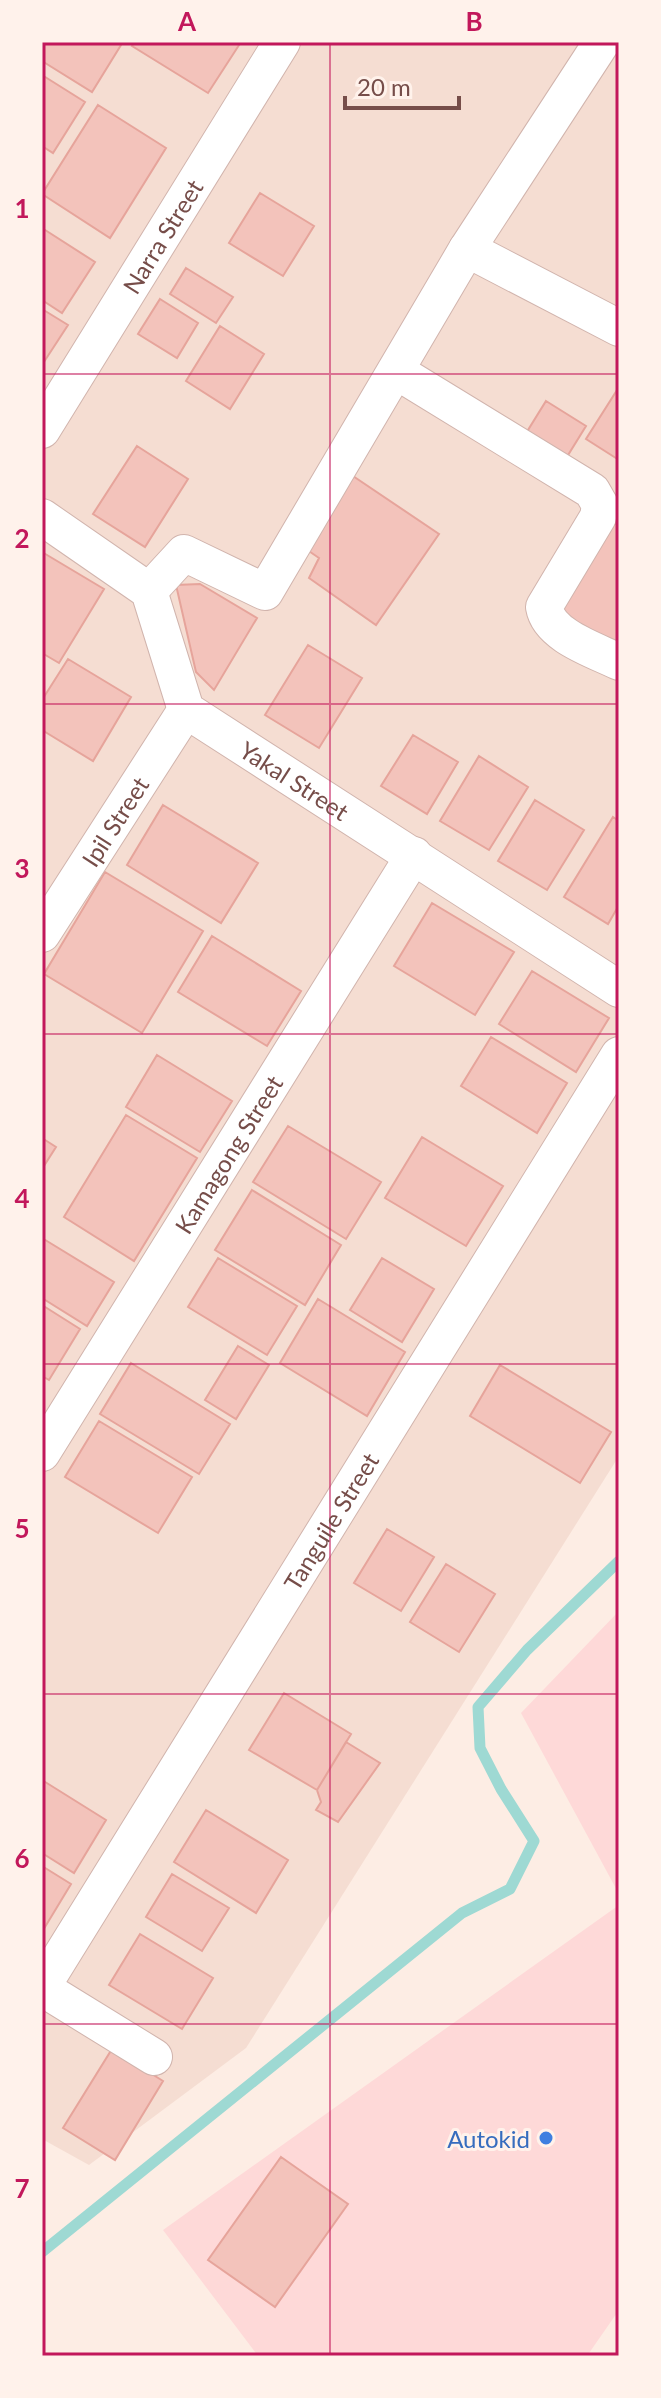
<svg xmlns="http://www.w3.org/2000/svg" width="661" height="2398" font-family="Lato,sans-serif">
<style>
.residential{fill:#f5ddd2}
.commercial{fill:#fed9d8}
.lines{fill:none;stroke-linecap:round;stroke-linejoin:round}
.stream{stroke:#9ed9d3;stroke-width:11}
.building{fill:#f3c3bb;stroke:#e6a49b;stroke-width:2}
.street-casing{stroke:#d1b4ad;stroke-width:38}
.street{stroke:#fff;stroke-width:36}
.grid{fill:none;stroke:#c2185b;stroke-width:2;stroke-opacity:0.55}
.shop-dot{fill:#3f7fe0;stroke:#fff2eb;stroke-width:3}
.labels{text-anchor:middle;dominant-baseline:central;stroke-width:6;stroke-linejoin:round;paint-order:stroke}
.street-label{font-size:24px;fill:#764d49;stroke:#fff2eb}
.shop-label{font-size:24px;fill:#366cbe;stroke:#fff2eb;text-anchor:end}
.neatline{fill:none;stroke:#c2185b;stroke-width:3}
.grid-label{font-size:26px;text-anchor:middle;font-weight:bold;fill:#c2185b}
</style>
<rect width="100%" height="100%" fill="#fdede4"/>
<path class="residential" d="M42 42H619V1456L246 2048 89 2165 42 2139Z"/>
<path class="commercial" d="M619 1611V1894L521 1713Z
M619 1905V2310L587 2356H258L163 2230Z"/>
<g class="lines">
<path class="stream" d="M42 2252 462 1913 510 1889 534 1841 501 1789 480 1748 478 1707 527 1650 619 1561"/>
</g>
<path class="building" d="M42 42H116L121 45 92 92 42 61Z
M135 42H241L208 93 132 46Z
M42 75 85 102 53 153 42 146Z
M98 105 166 148 110 238 42 194Z
M260 193 314 226 283 276 229 243Z
M42 228 95 262 62 313 42 300Z
M186 268 233 297 216 323 170 294Z
M160 299 198 323 177 358 138 334Z
M42 309 68 325 42 365Z
M220 326 264 354 230 409 186 381Z
M619 387V460L586 439Z
M546 401 586 426 560 468 520 443Z
M137 446 188 479 145 547 93 514Z
M347 472 439 534 376 625 309 578 319 558 303 547Z
M608 519 619 526V652L551 609Z
M42 552 104 589 59 663 42 653Z
M200 584 257 618 214 690 196 672 176 585Z
M308 645 362 678 319 748 265 715Z
M68 659 131 697 93 761 42 730V700Z
M413 735 458 762 427 814 381 786Z
M479 756 528 787 489 850 440 821Z
M535 800 584 830 547 890 498 861Z
M163 805 258 863 221 923 127 865Z
M613 817 619 821V905L608 924 564 897Z
M105 872 203 931 142 1033 44 974Z
M432 903 514 952 475 1015 394 966Z
M212 936 301 991 267 1046 178 992Z
M532 971 609 1018 576 1072 499 1024Z
M491 1037 567 1083 537 1133 461 1086Z
M157 1055 232 1101 200 1152 126 1107Z
M126 1115 197 1158 134 1261 64 1217Z
M288 1126 381 1182 346 1239 253 1182Z
M422 1137 503 1186 466 1246 385 1198Z
M42 1138 56 1147 42 1169Z
M252 1190 341 1245 305 1305 215 1250Z
M42 1238 114 1282 87 1326 42 1298Z
M218 1258 297 1306 267 1355 188 1307Z
M382 1258 434 1289 402 1342 350 1310Z
M318 1299 405 1352 367 1416 280 1363Z
M42 1305 80 1329 49 1380 42 1376Z
M238 1346 269 1365 236 1419 205 1400Z
M131 1363 230 1424 199 1474 100 1414Z
M500 1365 611 1432 580 1483 470 1416Z
M99 1421 192 1477 158 1533 65 1477Z
M387 1529 434 1557 401 1611 354 1583Z
M446 1564 495 1594 459 1652 410 1622Z
M284 1693 351 1734 317 1790 249 1750Z
M346 1742 380 1763 338 1822 316 1810 321 1802 317 1790Z
M42 1780 106 1820 74 1873 42 1853Z
M206 1810 288 1860 256 1913 174 1862Z
M42 1866 71 1884 42 1932Z
M172 1874 229 1908 202 1951 146 1917Z
M140 1934 213 1978 182 2029 109 1985Z
M112 2049 163 2081 115 2160 63 2128Z
M281 2157 348 2204 275 2307 208 2260Z"/>
<g class="lines">
<defs>
<g id="street">
<path d="M467 249 619 328"/>
<path d="M396 371 592 491 600 505 598 517 544 607C549 636 595 650 619 662"/>
<path id="s1" d="M42 430 282 42"/>
<path id="s2" d="M42 517 149 591 186 710 619 989"/>
<path d="M149 591 184 553 265 592 467 249 602 42"/>
<path id="s3" d="M42 934 186 710"/>
<path id="s4" d="M42 1453 414 855"/>
<path id="s5" d="M42 1987 619 1055"/>
<path d="M42 1988 154 2057"/>
</g>
</defs>
<use href="#street" class="street-casing"/>
<use href="#street" class="street"/>
</g>
<path class="grid" d="M330 42V2356M42 374H619M42 704H619M42 1034H619M42 1364H619M42 1694H619M42 2024H619"/>
<circle class="shop-dot" cx="546" cy="2138" r="8"/>
<g class="labels">
<g class="street-label">
<text stroke="none"><textPath href="#s1" startOffset="228">Narra Street</textPath></text>
<text stroke="none"><textPath href="#s2" startOffset="384">Yakal Street</textPath></text>
<text stroke="none"><textPath href="#s3" startOffset="134">Ipil Street</textPath></text>
<text stroke="none"><textPath href="#s4" startOffset="352">Kamagong Street</textPath></text>
<text stroke="none"><textPath href="#s5" startOffset="548">Tanguile Street</textPath></text>
</g>
<g class="shop-label">
<text x="530" y="2138">Autokid</text>
</g>
</g>
<rect width="661" height="2398" fill="none" stroke="#fff2eb" stroke-width="88"/>
<path d="M345 96v12h114v-12" fill="none" stroke="#764d49" stroke-width="4"/>
<text x="357" y="96" font-size="24" fill="#764d49" stroke="#fff2eb" stroke-width="6" paint-order="stroke">20 m</text>
<rect x="44" y="44" width="573" height="2310" class="neatline"/>
<g class="grid-label">
<text x="187" y="31">A</text>
<text x="474" y="31">B</text>
<text x="22" y="218">1</text>
<text x="22" y="548">2</text>
<text x="22" y="878">3</text>
<text x="22" y="1208">4</text>
<text x="22" y="1538">5</text>
<text x="22" y="1868">6</text>
<text x="22" y="2198">7</text>
</g>
</svg>
